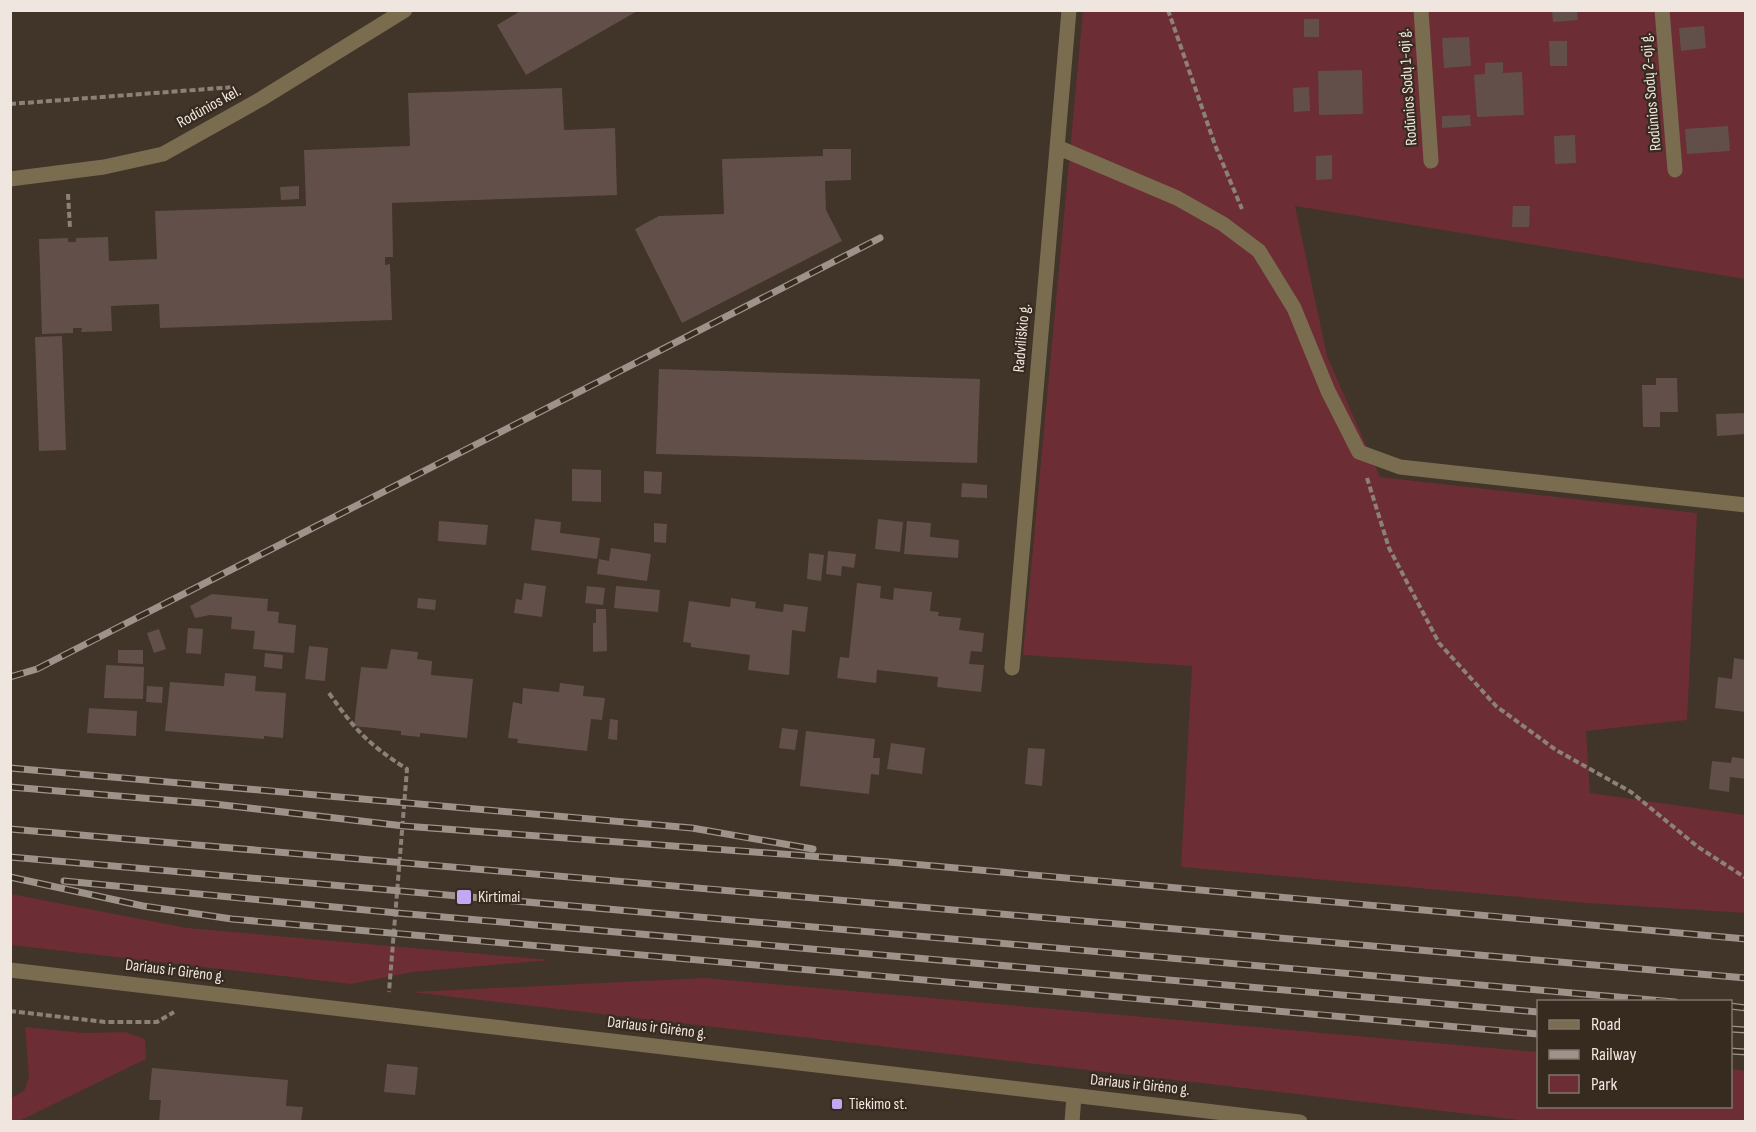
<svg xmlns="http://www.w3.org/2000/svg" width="1756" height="1132" font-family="'Sofia Sans Condensed',sans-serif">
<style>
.green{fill:#6c2d35}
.building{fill:#624f49}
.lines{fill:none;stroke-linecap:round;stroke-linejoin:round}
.path{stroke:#8c8178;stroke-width:4;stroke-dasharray:6 3;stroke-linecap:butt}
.minor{stroke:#7a6d4f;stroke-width:15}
.rail-casing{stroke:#9d938a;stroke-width:7}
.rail{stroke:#372a1f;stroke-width:4.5;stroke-dasharray:14;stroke-linecap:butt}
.poi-dot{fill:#c3a7f2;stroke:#372a1f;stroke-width:2}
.labels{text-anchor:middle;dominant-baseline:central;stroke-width:4.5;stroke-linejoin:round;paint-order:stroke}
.street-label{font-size:16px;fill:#eee6df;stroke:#372a1f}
.poi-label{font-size:16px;fill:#eee6df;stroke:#372a1f;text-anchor:start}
</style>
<rect width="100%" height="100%" fill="#413429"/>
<path class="green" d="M1083 11H1745V279L1295 206 1327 356 1380 477 1697 513 1687 720 1586 731 1590 793 1745 815V913L1587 903 1181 867 1192 666 1023 655Z
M11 894 187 928 551 960 413 972 351 984 11 945Z
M705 978 1538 1052V1106H1730L1731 1069 1745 1071V1121H1529L411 992Z
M25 1027 83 1033 125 1032 145 1039 146 1059 19 1121H11V1098L24 1091 29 1077Z"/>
<path class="building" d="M522 10H639L526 75 497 25Z
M1552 10H1577L1578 20 1553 22Z
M1304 19H1319V37H1304Z
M1704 26 1706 48 1681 51 1679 28Z
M1469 37 1471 66 1444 68 1442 38Z
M1549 41H1567V66H1550Z
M1503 62V73L1522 72 1524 115 1477 117 1474 75 1485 74V63Z
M1362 70 1363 114 1319 115 1318 71Z
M1309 87 1310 111 1294 112 1293 88Z
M562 88 564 130 615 128 617 195 392 203 393 257H385V265L390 264 392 320 160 328 159 304 111 306 112 331 81 332 82 328H73V333L42 334 39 239 68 238V242H76V238L108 237 109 261 157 259 155 211 306 206 304 150 410 146 408 93Z
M1470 115 1471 126 1442 128V116Z
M1728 126 1730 151 1687 154 1685 129Z
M1575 135 1576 163 1555 164 1554 136Z
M823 149H851V180L825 181 826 210 842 241 682 323 635 229 659 216 724 214 722 159 823 156Z
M1332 155V179L1316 180V156Z
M299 186V199L281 200 280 187Z
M1513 206H1530L1529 227H1512Z
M62 336 66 450 39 451 35 337Z
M659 369 980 379 977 463 656 454Z
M1656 378H1677L1678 412H1660V427H1643L1642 385H1656Z
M1746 413V434L1717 436 1716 414Z
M572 469 601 470V502L572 501Z
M644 471 662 472 661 494 644 493Z
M962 483 987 485V498L961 497Z
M535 519 561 522 560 533 600 538 597 559 531 550Z
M878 519 903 522 900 552 875 549Z
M439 521 488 525 486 545 438 541Z
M907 521 931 523 930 537 959 540 958 558 904 554Z
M654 523 667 524 666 543 654 542Z
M611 548 651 554 647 581 597 574 599 559 609 561Z
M828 551 856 554 854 568 842 566 841 576 826 574Z
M809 553 824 555 821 581 807 579Z
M524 583 546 586 542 617 514 613 516 599 522 600Z
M857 583 881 586 880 598 893 600 894 588 932 592 930 611 939 612 938 616 961 618 959 630 984 633 982 652 971 651 969 664 984 665 981 692 937 687 938 677 877 670 876 683 837 678 840 657 849 658Z
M587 586 605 588 603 605 585 603Z
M616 586 660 590 658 612 614 608Z
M212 594 268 599 267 611 279 612 278 623 296 625 294 653 253 649 255 631 231 629 232 617 210 615 195 618 190 606Z
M418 598 436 600 435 610 417 608Z
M731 598 756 602 755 608 783 612 784 604 808 607 805 632 792 630 789 675 748 670 750 655 691 647V643L683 642 689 601 730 607Z
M596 609H606L607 651 593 652V623H596Z
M188 628 203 629 201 654 186 653Z
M159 629 166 649 154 653 147 633Z
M309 646 328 648 325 681 305 679Z
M391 649 418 652 417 659 432 661 431 675 473 679 467 738 420 733V737L401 735V731L354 726 361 667 387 669Z
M118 650H143V664L118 663Z
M265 653 283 655 282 669 264 667Z
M1734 658 1746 660V712L1715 708 1718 677 1732 679Z
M106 665 144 667 143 699 104 698Z
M225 673 256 676 255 691 286 693 283 738 264 736V739L165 731 170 682 224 686Z
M560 683 584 686 583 696 605 698 602 720 591 719 587 751 517 743 518 739 508 738 513 702 522 704 523 688 559 692Z
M147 686 163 687 162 703 146 702Z
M89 708 137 711 136 736 87 733Z
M610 719 618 720 617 740 608 739Z
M782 728 798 730 795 750 779 748Z
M806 731 875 739 873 758H880L879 775 871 774 869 794 800 786Z
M891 743 925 748 922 774 887 769Z
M1028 748 1045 749 1042 786 1025 784Z
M1732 757 1746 759V779L1730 777 1729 792 1709 789 1712 761 1731 763Z
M387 1064 418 1067 415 1095 384 1092Z
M152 1068 288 1080 286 1106 303 1107 301 1122H159L161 1100H149Z"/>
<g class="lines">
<path class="path" d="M1168 10 1215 145 1242 209
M10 104 234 87
M68 194 70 228
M1367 478 1389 548 1439 643 1496 706 1556 750 1631 792 1698 847 1746 878
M329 693C355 730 369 745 407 769L389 992
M10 1011 105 1022H157L174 1012"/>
<path class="minor" d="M1421 10 1431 161
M1662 10 1675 170
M1057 147 1177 198 1223 224 1259 251 1294 308 1328 391 1359 452 1400 467 1746 505
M10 179 104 167 163 154 261 99 405 10
M1012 668 1069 10
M10 970 1300 1122
M1072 1122 1074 1096"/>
<defs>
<path id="rail" d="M10 677 37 669 117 628 880 238
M10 768 692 828 813 849
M10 787 214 804 404 826 889 862 1746 939
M10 829 1746 978
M10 857 1675 1002
M10 877 143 906 232 919 1538 1034
M64 881 397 913 1538 1012
M1730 1006 1746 1008
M1730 1029 1746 1030
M1730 1051 1746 1052"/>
</defs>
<use href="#rail" class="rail-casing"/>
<use href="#rail" class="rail"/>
</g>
<g class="poi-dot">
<rect x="456" y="889" width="16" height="16" rx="3"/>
<rect x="831" y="1098" width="12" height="12" rx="3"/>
</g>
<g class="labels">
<g class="street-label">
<text transform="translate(1408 87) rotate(-94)">Rodūnios Sodų 1-oji g.</text>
<text transform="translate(1651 92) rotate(-95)">Rodūnios Sodų 2-oji g.</text>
<text transform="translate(209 107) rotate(-29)">Rodūnios kel.</text>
<text transform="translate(1022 338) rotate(-85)">Radviliškio g.</text>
<text transform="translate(175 971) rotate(7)">Dariaus ir Girėno g.</text>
<text transform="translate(657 1028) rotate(7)">Dariaus ir Girėno g.</text>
<text transform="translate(1140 1085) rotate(6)">Dariaus ir Girėno g.</text>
</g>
<g class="poi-label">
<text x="478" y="897">Kirtimai</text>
<text x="849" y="1104">Tiekimo st.</text>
</g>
</g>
<rect width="1756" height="1132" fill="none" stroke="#eee6df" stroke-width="24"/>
<rect x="1537" y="1000" width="195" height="108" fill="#372a1f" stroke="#80756c" stroke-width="1.5"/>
<rect x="1549" y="1020" width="30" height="9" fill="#7a6d4f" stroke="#80756c" stroke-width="1.5"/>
<text x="1591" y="1030" font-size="18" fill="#eee6df">Road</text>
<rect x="1549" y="1050" width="30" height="9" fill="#9d938a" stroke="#80756c" stroke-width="1.5"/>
<text x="1591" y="1060" font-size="18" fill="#eee6df">Railway</text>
<rect x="1549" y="1075" width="30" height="18" fill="#6c2d35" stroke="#80756c" stroke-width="1.5"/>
<text x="1591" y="1090" font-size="18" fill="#eee6df">Park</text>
</svg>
